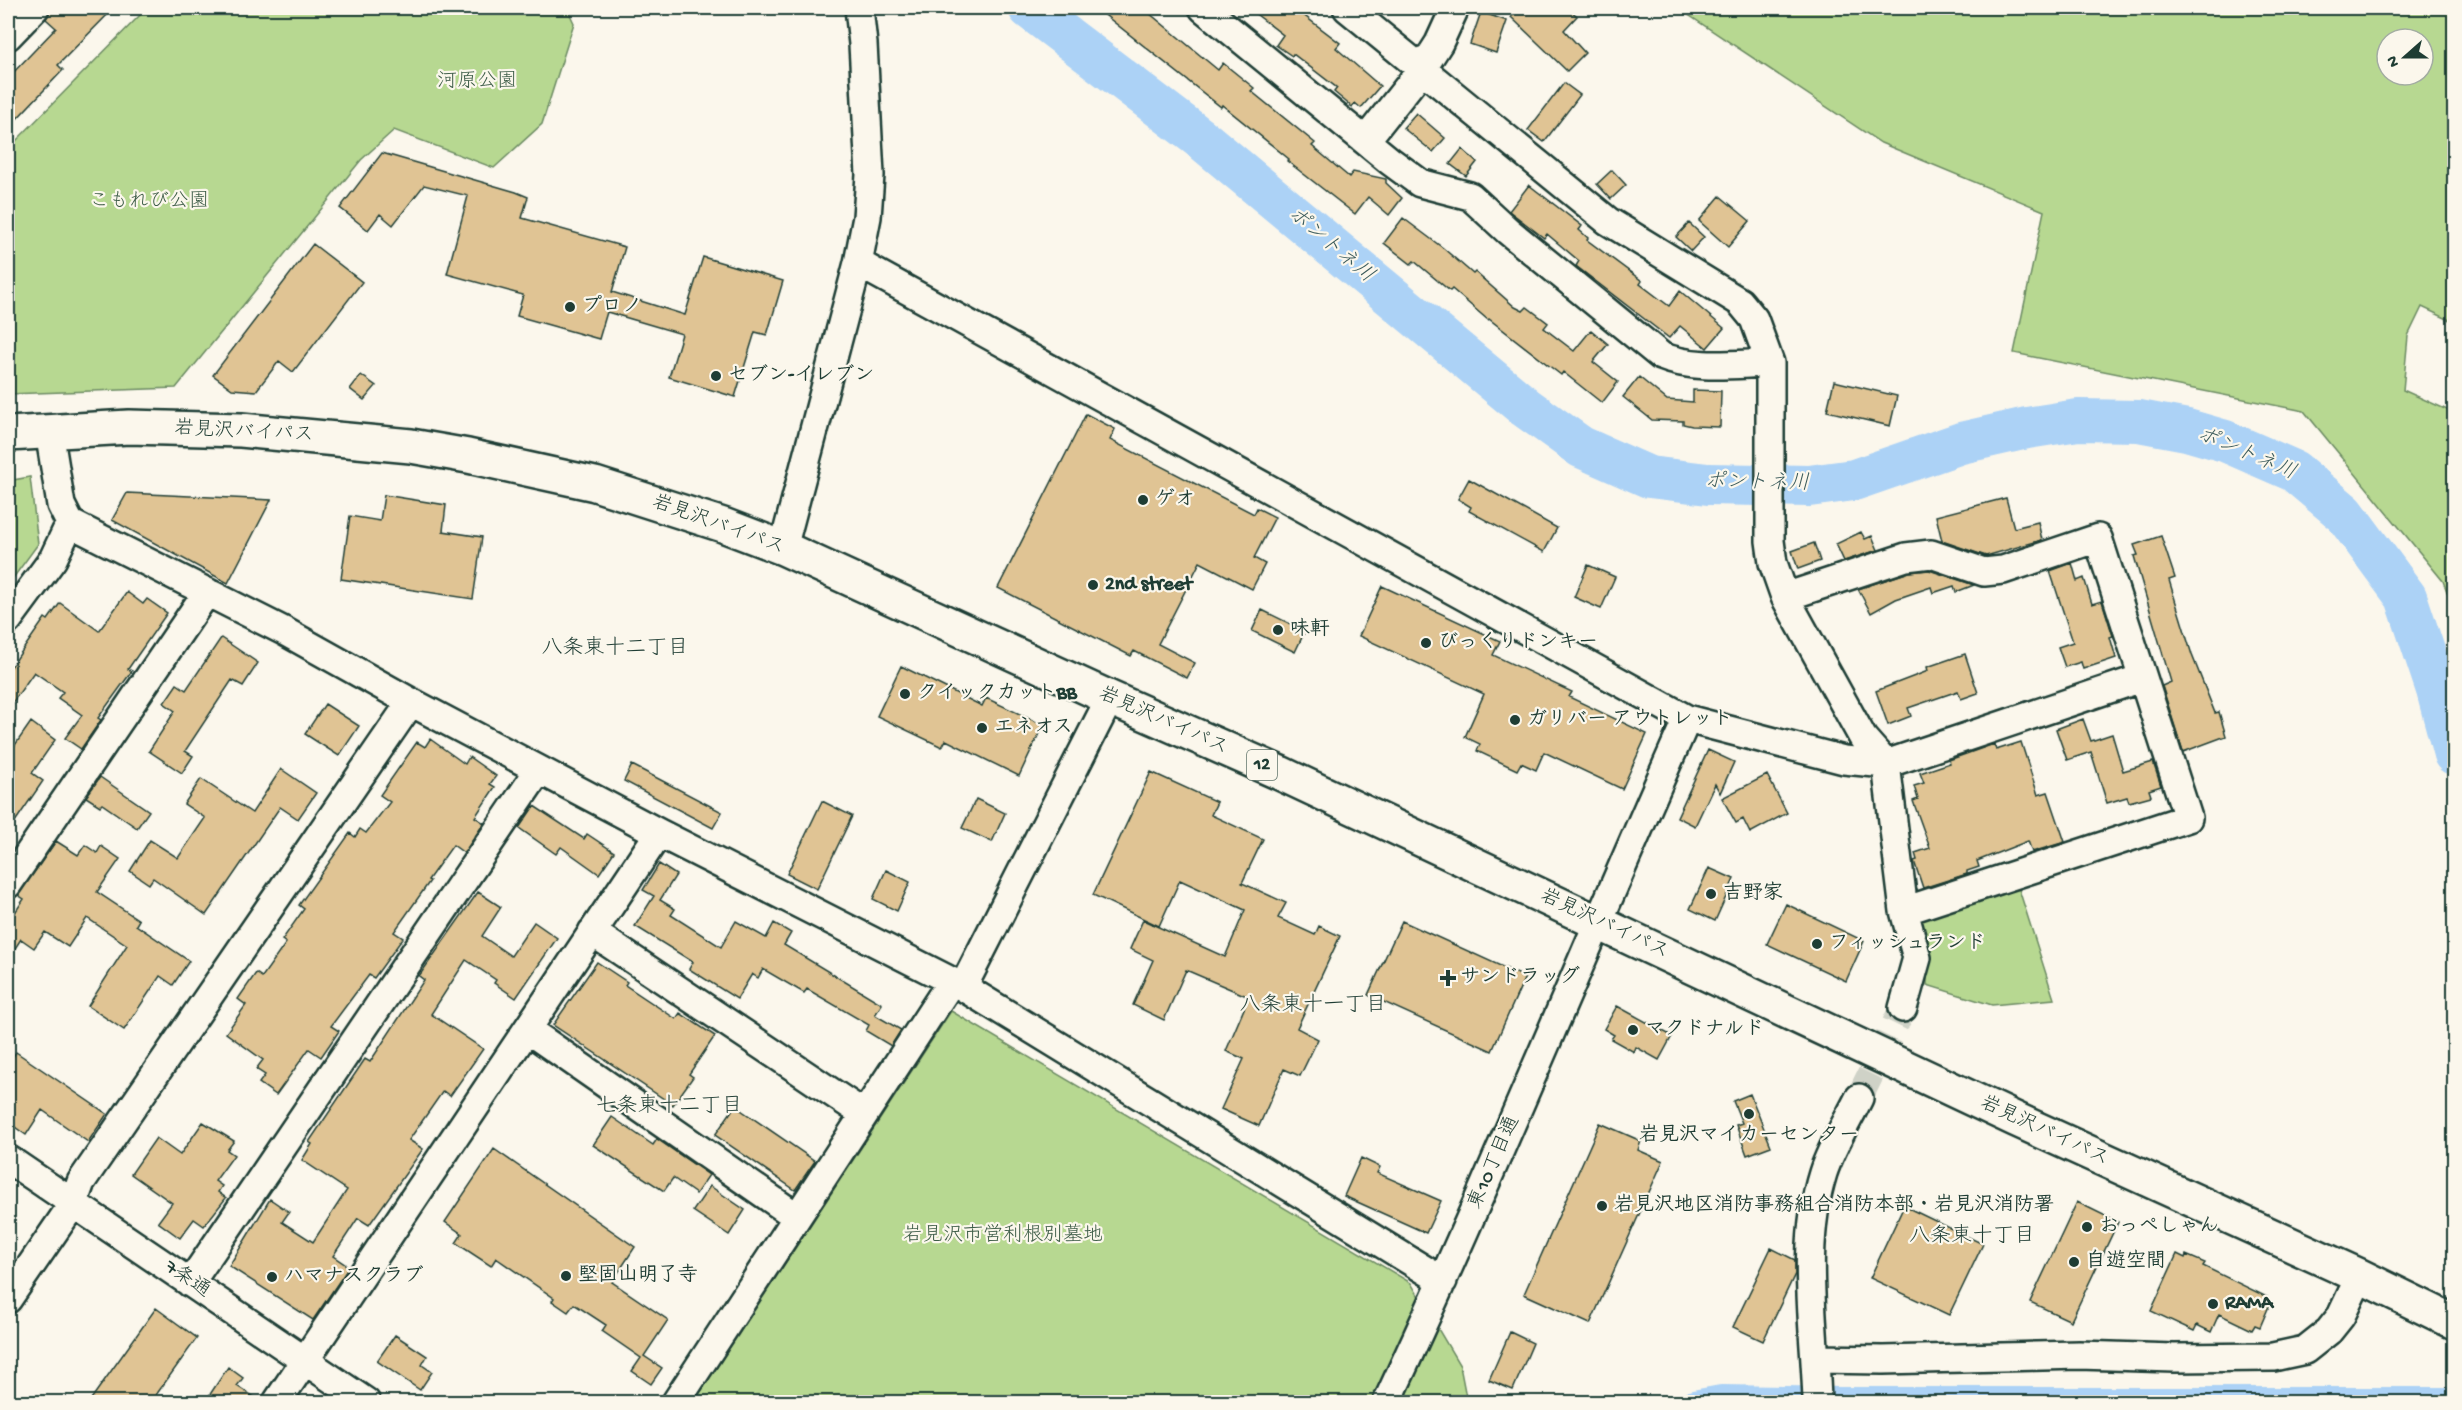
<svg xmlns="http://www.w3.org/2000/svg" width="2462" height="1410" font-family="'Gochi Hand','Klee One',sans-serif">
<style>
.green{fill:#b7d891;stroke:#6b8a62;stroke-width:1.5;fill-rule:evenodd}
.lines{fill:none;stroke-linecap:round;stroke-linejoin:round}
.canal{stroke:#acd2f6;stroke-width:24}
.river{stroke:#acd2f6;stroke-width:42}
.building{fill:#e0c494;stroke:#1f3d34;stroke-width:1.5}
.minor-tunnel{stroke:#cfd2c7;stroke-width:27;stroke-dasharray:27 14;stroke-linecap:butt}
.minor-casing{stroke:#1f3d34;stroke-width:32}
.highway-casing{stroke:#1f3d34;stroke-width:38}
.minor{stroke:#fbf7ec;stroke-width:27}
.highway{stroke:#fbf7ec;stroke-width:33}
.poi-dot{fill:#1f3d34;stroke:#fbf7ec;stroke-width:2}
.labels{text-anchor:middle;dominant-baseline:central;stroke-width:4.5;stroke-linejoin:round;paint-order:stroke}
.shield{fill:#fbf7ec;stroke:#61756b;stroke-width:1.5}
.shield-label{font-size:18px;font-weight:bold;fill:#1f3d34}
.park-label{font-size:20px;fill:#3d5c47;stroke:#fbf7ec}
.poi-label{font-size:20px;font-weight:bold;fill:#1f3d34;stroke:#fbf7ec;text-anchor:start}
.street-label{font-size:20px;fill:#1f3d34;stroke:#fbf7ec}
.water-label{font-size:21px;font-style:italic;fill:#3b5b5b;stroke:#fbf7ec}
.neighbourhood-label{font-size:21px;fill:#1f3d34;stroke:#fbf7ec}
</style>
<rect width="100%" height="100%" fill="#fbf7ec"/>
<filter id="ink" filterUnits="userSpaceOnUse"><feTurbulence type="fractalNoise" baseFrequency=".0167" numOctaves="2"/><feDisplacementMap in="SourceGraphic" scale="12" xChannelSelector="R" yChannelSelector="G"/><feConvolveMatrix kernelMatrix="1 2 1 2 8 2 1 2 1" color-interpolation-filters="sRGB"/></filter>
<g filter="url(#ink)">
<path class="green" d="M147 8H567L574 23 542 124 494 168 394 130 361 160 176 388 8 394V149Z
M1678 8H2454V240L2449 251 2454 254V322L2422 307 2408 336 2403 390 2454 413V610L2443 581 2304 411 2014 353 2044 211 1881 143ZM2387 39H2423V75H2387Z
M30 477 38 544 8 585V481Z
M2017 883 2054 999 1992 1005 1927 985V957L1914 916Z
M951 1011 1411 1283 1460 1366 1467 1402H694Z"/>
<g class="lines">
<path class="canal" d="M1693 1402 1721 1397 1842 1399H2454"/>
<path class="river" d="M1029 8 1204 141 1525 407 1581 447 1649 477 1708 484 1809 486 1854 480 1961 443 2027 428 2078 420 2139 421 2187 430 2225 441 2294 471 2344 513 2406 597 2437 690 2454 754"/>
</g>
<path class="building" d="M50 8H114L58 65 63 70 8 128V78L56 28 46 19Z
M1096 8H1143L1218 70 1223 63 1254 88 1251 91 1315 143 1312 146 1349 177 1353 172 1386 179V183L1402 198 1389 215 1368 197 1355 214 1287 161 1289 159 1222 105 1221 107Z
M1248 8H1294L1340 43 1336 48 1380 86 1361 108 1355 103 1352 107 1334 92 1337 88 1293 54 1292 56 1276 45 1283 35Z
M1519 8H1568L1577 16 1564 30 1585 53 1567 71 1511 17Z
M1481 12 1507 21 1496 53 1470 44Z
M1564 83 1580 95 1544 142 1528 130Z
M1416 113 1445 138 1433 152 1403 128Z
M1462 149 1477 162 1466 176 1450 164Z
M382 153 516 192 528 197 522 218 625 247 612 292 685 315 703 257 783 281 767 335 755 332 735 397 669 377 682 334 607 312 599 339 517 316 523 295 447 274 468 196 424 185 393 225 380 214 368 230 340 208Z
M1612 170 1626 185 1611 199 1597 184Z
M1529 185 1582 226 1579 230 1588 238 1587 240 1642 281 1640 284 1669 306 1680 291 1724 328 1707 348 1680 326 1669 338 1576 266 1579 261 1547 234 1544 238 1509 211Z
M1720 196 1750 221 1728 247 1699 221Z
M1403 218 1443 248 1473 274 1475 272 1515 307 1523 311 1527 307 1548 323 1544 328 1574 351 1591 330 1608 344 1593 362 1618 382 1602 403 1563 372 1561 375 1489 319 1488 320 1452 289 1450 291 1414 261 1411 264 1384 243Z
M1689 223 1704 237 1691 251 1676 237Z
M313 244 362 282 293 372 279 361 256 391 232 389 213 375Z
M361 375 376 386 364 400 350 389Z
M1639 377 1667 400 1693 402V390L1721 391 1720 427 1692 426 1683 424V421L1652 420 1623 397Z
M1834 381 1897 396 1890 426 1827 411Z
M1086 414 1115 429 1110 440 1254 514 1257 508 1275 517 1254 558 1265 564 1252 589 1200 562 1158 644 1195 663 1187 678 1134 651 1131 656 998 588Z
M1469 479 1557 528 1544 552 1469 511 1471 507 1458 499Z
M127 493 271 500 228 583 112 520Z
M384 495 446 505 443 531 482 537 473 599 341 579 350 516 380 521Z
M2006 498 2014 528 2038 522 2042 540 1986 556 1942 541 1936 516Z
M1861 532 1865 539 1872 536 1878 550 1844 561 1836 544Z
M2161 536 2175 578 2169 580 2192 655 2215 713 2219 712 2226 736 2183 752 2162 686 2171 682 2134 556 2138 555 2134 545Z
M1814 543 1820 561 1798 569 1792 551Z
M2072 563 2077 581 2084 578 2092 604 2102 601 2113 636 2110 637 2116 658 2083 669 2081 662 2065 667 2058 647 2073 642 2050 571Z
M1588 565 1615 577 1601 609 1574 597Z
M1929 570 1974 585 1956 592 1954 586 1933 593 1931 587 1896 599 1871 613 1858 589 1909 572Z
M1382 586 1500 641 1493 655 1572 692 1569 697 1647 734 1622 789 1544 752 1536 770 1521 763 1517 770 1477 751 1480 744 1465 737 1484 694 1359 636Z
M127 592 143 604 147 599 167 613 128 669 132 671 98 718 101 720 81 749 65 738 82 715 58 698 63 692 34 672 8 709V671L45 618 48 620 60 603 99 631Z
M1262 610 1305 631 1295 652 1252 631Z
M221 638 258 663 243 686 232 680 185 751 193 756 182 773 149 751 175 711 164 703 177 684 186 690Z
M1965 654 1978 693 1961 699 1958 691 1908 708 1911 716 1888 725 1876 691 1928 671 1927 667Z
M901 666 982 706 986 698 1043 725 1019 776 946 740 942 747 877 716Z
M325 704 359 726 339 756 305 734Z
M2083 719 2091 741 2112 734 2123 771 2153 762 2161 786 2149 790 2151 796 2129 802 2127 797 2107 803 2091 752 2067 760 2056 729Z
M31 722 55 740 32 773 43 781 8 832V755Z
M430 739 465 764 469 757 496 776 490 784 495 787 475 817 484 823 464 853 453 845 428 880 430 881 394 932 403 938 374 978 369 975 331 1026 339 1031 321 1057 309 1049 276 1095 259 1083 265 1075 256 1069 263 1060 226 1033 246 1005 238 999 256 973 262 977 286 943 282 940 304 909 299 905 350 833 355 837 360 829 366 833 390 802 380 795 417 742 425 747Z
M2021 742 2038 795 2048 792 2065 842 2032 852 2028 841 1977 861 1979 867 1967 871V874L1923 888 1914 861 1917 860 1915 853 1930 848 1913 801 1918 799 1914 786 1924 783 1920 773 1950 763 1949 760 1994 744 1996 750Z
M1708 750 1734 762 1720 793 1715 784 1695 826 1677 817Z
M632 765 722 812 713 828 624 781Z
M281 769 316 793 298 819 280 807 206 915 153 878 149 884 130 871 150 840 178 858 205 818 184 804 201 779 252 813Z
M1151 772 1217 802 1211 815 1263 839 1242 883 1286 903 1278 918 1315 935 1319 926 1340 936 1297 1028 1318 1039 1300 1076 1284 1069 1259 1126 1221 1109 1244 1059 1226 1051 1249 997 1186 970 1164 1020 1133 1005 1153 960 1130 949 1143 920 1225 957 1245 910 1180 880 1159 926 1093 895Z
M1767 775 1787 813 1750 833 1743 819 1736 823 1722 798Z
M100 777 149 811 137 828 102 804 100 806 86 797Z
M976 799 1005 813 992 842 962 828Z
M822 801 852 816 817 889 787 874Z
M534 806 584 839 587 834 614 852 599 874 561 847 556 854 519 828Z
M56 841 78 855 85 845 97 853 101 846 120 859 97 892 139 920 136 925 189 961 173 985 160 976 124 1030 88 1006 127 945 87 918 68 947 45 932 34 948 21 939 8 959V923L24 899 18 895Z
M659 864 676 875 660 900 675 909 671 915 721 947 736 921 766 938 774 923 791 933 784 945 882 1004 875 1015 901 1030 891 1046 866 1031 869 1025 807 989 804 993 763 969 758 978 752 974 737 999 689 969 693 962 635 926 654 896 643 890Z
M1709 868 1734 879 1715 921 1690 909Z
M886 870 910 882 897 911 873 899Z
M478 892 501 907 482 936 511 956 534 922 557 938 516 998 494 983 496 980 466 960 431 1014 483 1049 450 1096 443 1091 409 1140 423 1149 369 1225 358 1218 333 1256 349 1267 313 1320 229 1266 270 1199 289 1212 282 1222 313 1242 347 1190 302 1160 312 1144 309 1142 365 1059 370 1062 424 980 419 976Z
M1786 904 1864 941 1846 981 1767 944Z
M1402 921 1525 977 1492 1051 1368 995Z
M597 962 627 982 625 985 676 1019 680 1013 715 1036 689 1074 693 1077 673 1105 553 1025Z
M1617 1006 1672 1036 1659 1060 1636 1047 1634 1052 1611 1039 1614 1035 1604 1029Z
M16 1052 107 1114 88 1142 42 1110 26 1135 8 1122V1064Z
M1750 1094 1771 1146 1747 1155 1736 1125 1742 1123 1733 1101Z
M735 1106 815 1161 795 1190 715 1135Z
M612 1117 653 1145 657 1139 709 1175 696 1194 673 1178 664 1191 593 1145Z
M203 1122 234 1141 227 1150 234 1155 215 1181 222 1186 218 1192 226 1198 204 1226 194 1219 180 1238 158 1222 172 1203 131 1174 156 1138 180 1155Z
M1600 1123 1641 1141 1638 1150 1663 1161 1590 1324 1524 1294Z
M494 1149 635 1247 612 1282 668 1320 644 1356 662 1368 651 1384 632 1371 641 1358 602 1331 606 1325 574 1304 568 1312 552 1301 554 1298 496 1258 491 1266 456 1243 462 1234 445 1222Z
M1361 1158 1380 1167 1377 1173 1441 1201 1426 1233 1344 1196Z
M710 1186 745 1210 729 1235 693 1211Z
M2077 1202 2118 1222 2071 1321 2030 1302Z
M1904 1206 1983 1244 1949 1315 1870 1278Z
M1771 1248 1795 1260V1274L1763 1341 1733 1327Z
M2177 1254 2185 1258 2186 1255 2205 1263 2203 1266 2267 1297 2264 1304 2269 1306 2260 1327 2255 1325 2252 1330 2219 1314 2211 1332 2197 1325 2194 1331 2151 1311Z
M156 1308 197 1338 151 1402H89Z
M1510 1332 1533 1343 1513 1390 1489 1380Z
M395 1335 427 1356 422 1365 432 1372 420 1390 377 1361Z
M228 1367 243 1378 237 1386 262 1402H205Z"/>
<g class="lines">
<path class="minor-tunnel" d="M1859 1098 1903 1008"/>
<defs>
<path id="minor" d="M1203 8 1390 161 1420 183 1470 196 1508 231 1661 356C1695 370 1734 364 1770 363
M1347 8 1608 221 1740 302 1754 319 1770 363V541L1773 563 1785 597 1906 557 1931 554 1984 572 2003 570 2098 538 2188 818 1904 911 1917 958 1903 1008
M8 36 35 8
M1366 140 1423 68 1439 43 1455 8
M858 263 1687 719 1844 760 1886 764 1863 738 1785 597
M49 431 61 505 70 523 284 631 411 702 659 833 963 987 1443 1281
M783 548 858 263 867 217 870 175 863 44 859 8
M8 620 53 559 70 523
M8 884 207 592
M1904 911 1886 764 2142 678
M592 932 864 1114
M963 987 1110 698
M528 1030 797 1217
M8 1159 366 1402
M190 1283 539 770
M8 1299 73 1204 81 1182 411 702
M1816 1359 1883 1360 2079 1355 2174 1358 2273 1357 2305 1350 2329 1331 2341 1316 2360 1276
M277 1402 659 833
M676 1402 951 982
M1387 1402C1492 1177 1586 946 1687 719
M1817 1402C1815 1327 1800 1246 1823 1173 1831 1148 1847 1122 1859 1098"/>
<path id="highway" d="M8 434 129 427 241 430 411 446 468 456 595 484 723 525 783 548 1110 698 1280 773 2015 1119 2360 1276 2454 1322"/>
</defs>
<use href="#minor" class="minor-casing"/>
<use href="#highway" class="highway-casing"/>
<use href="#minor" class="minor"/>
<use href="#highway" class="highway"/>
</g>
</g>
<g class="poi-dot">
<circle cx="570" cy="307" r="6"/>
<circle cx="716" cy="376" r="6"/>
<circle cx="1143" cy="500" r="6"/>
<circle cx="1093" cy="585" r="6"/>
<circle cx="1278" cy="630" r="6"/>
<circle cx="1426" cy="643" r="6"/>
<circle cx="905" cy="694" r="6"/>
<circle cx="1515" cy="720" r="6"/>
<circle cx="982" cy="728" r="6"/>
<circle cx="1711" cy="894" r="6"/>
<circle cx="1817" cy="944" r="6"/>
<path d="M1445 969h6v6h6v6h-6v6h-6v-6h-6v-6h6z"/>
<circle cx="1633" cy="1030" r="6"/>
<circle cx="1749" cy="1114" r="6"/>
<circle cx="1602" cy="1206" r="6"/>
<circle cx="2087" cy="1227" r="6"/>
<circle cx="2074" cy="1262" r="6"/>
<circle cx="566" cy="1276" r="6"/>
<circle cx="272" cy="1277" r="6"/>
<circle cx="2213" cy="1304" r="6"/>
</g>
<g class="labels">
<rect class="shield" x="1247" y="750" width="30" height="30" rx="4.5"/>
<g class="shield-label">
<text x="1262" y="765">12</text>
</g>
<g class="park-label">
<text x="477" y="82">河原公園</text>
<text x="149" y="202">こもれび公園</text>
<text x="1003" y="1236">岩見沢市営利根別墓地</text>
</g>
<g class="poi-label">
<text x="582" y="307">プロノ</text>
<text x="728" y="376">セブン-イレブン</text>
<text x="1155" y="500">ゲオ</text>
<text x="1105" y="585">2nd street</text>
<text x="1290" y="630">味軒</text>
<text x="1438" y="643">びっくりドンキー</text>
<text x="917" y="694">クイックカットBB</text>
<text x="1527" y="720">ガリバー アウトレット</text>
<text x="994" y="728">エネオス</text>
<text x="1723" y="894">吉野家</text>
<text x="1829" y="944">フィッシュランド</text>
<text x="1460" y="978">サンドラッグ</text>
<text x="1645" y="1030">マクドナルド</text>
<text x="1749" y="1136" text-anchor="middle">岩見沢マイカーセンター</text>
<text x="1614" y="1206">岩見沢地区消防事務組合消防本部・岩見沢消防署</text>
<text x="2099" y="1227">おっぺしゃん</text>
<text x="2086" y="1262">自遊空間</text>
<text x="578" y="1276">堅固山明了寺</text>
<text x="284" y="1277">ハマナスクラブ</text>
<text x="2225" y="1304">RAMA</text>
</g>
<g class="street-label">
<text transform="translate(244 433) rotate(3)">岩見沢バイパス</text>
<text transform="translate(718 526) rotate(20)">岩見沢バイパス</text>
<text transform="translate(1163 722) rotate(24)">岩見沢バイパス</text>
<text transform="translate(1604 925) rotate(25)">岩見沢バイパス</text>
<text transform="translate(2044 1132) rotate(25)">岩見沢バイパス</text>
<text transform="translate(1495 1163) rotate(-66)">東10丁目通</text>
<text transform="translate(187 1280) rotate(34)">7条通</text>
</g>
<g class="water-label">
<text transform="translate(1330 246) rotate(40)">ポントネ川</text>
<text transform="translate(2246 455) rotate(23)">ポントネ川</text>
<text transform="translate(1757 484) rotate(1)">ポントネ川</text>
</g>
<g class="neighbourhood-label">
<text x="615" y="649">八条東十二丁目</text>
<text x="1313" y="1006">八条東十一丁目</text>
<text x="669" y="1107">七条東十二丁目</text>
<text x="1972" y="1237">八条東十丁目</text>
</g>
</g>
<rect width="2462" height="1410" fill="none" stroke="#fbf7ec" stroke-width="30"/>
<rect x="15" y="15" width="2432" height="1380" fill="none" stroke="#1f3d34" stroke-width="2" filter="url(#ink)"/>
<g transform="translate(2405 57) rotate(249)"><circle r="28" fill="#fbf7ec" stroke="#a3ada2" stroke-width="1.5"/>
<path d="M0-4.5L10 22L0 15L-10 22Z" fill="#1f3d34"/>
<text y="-9" font-size="16" font-weight="bold" text-anchor="middle" fill="#1f3d34">N</text>
</g>
</svg>
